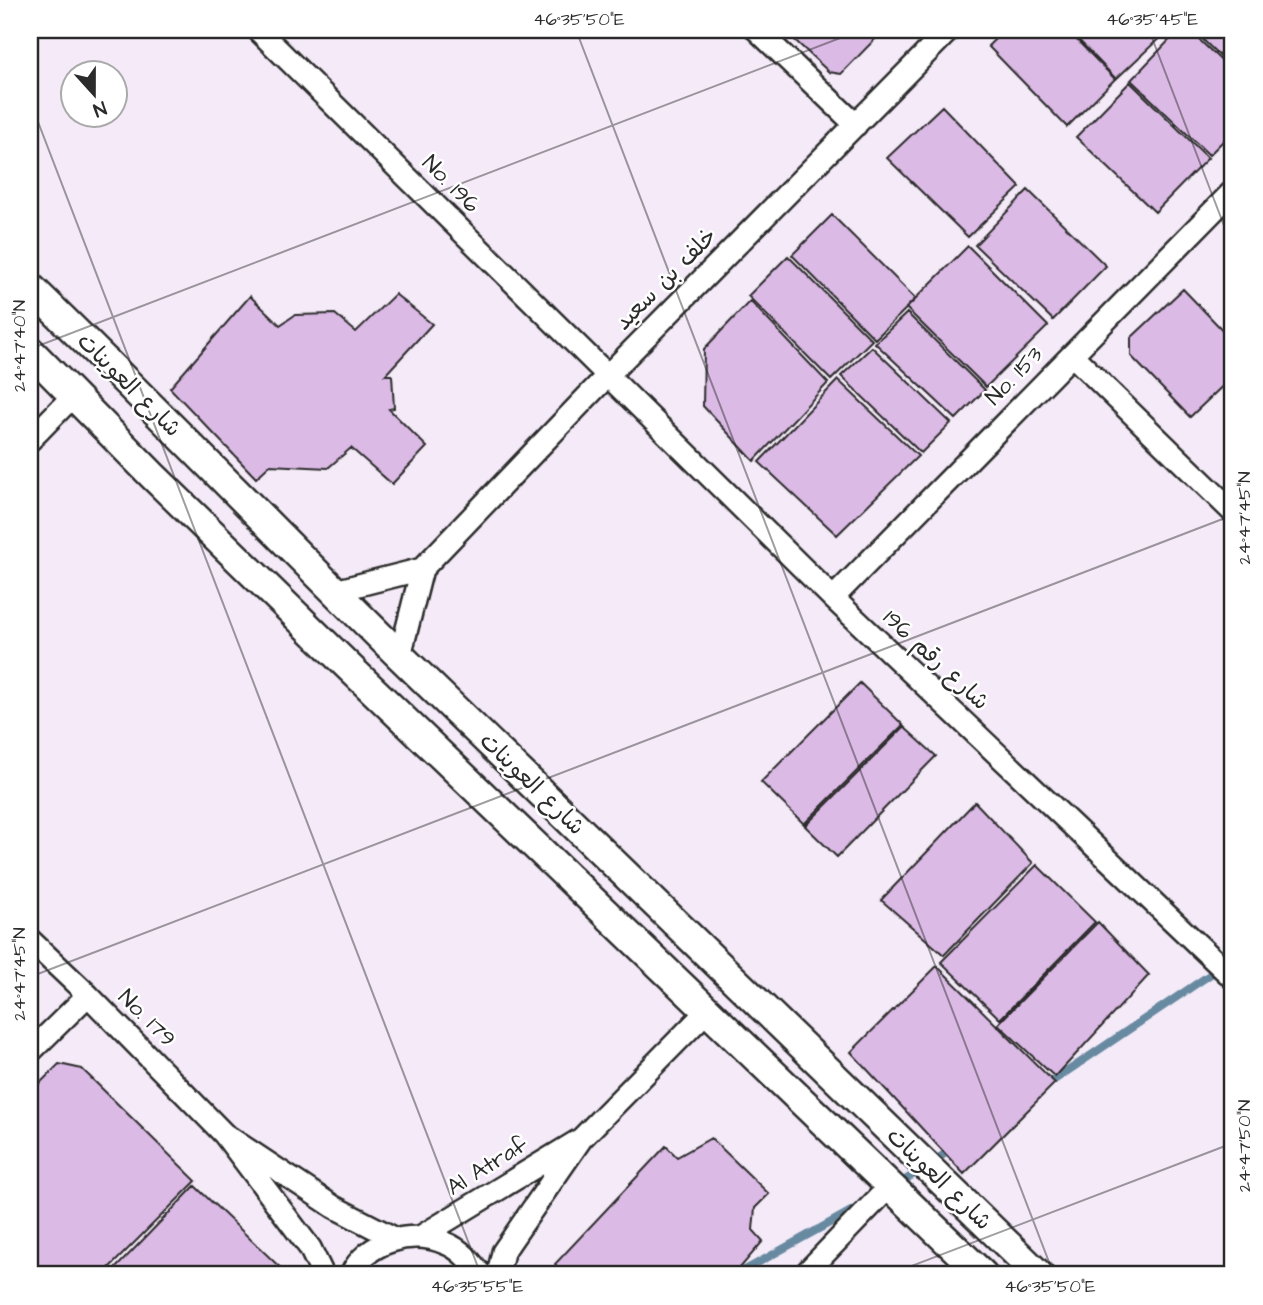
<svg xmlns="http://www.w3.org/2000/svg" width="1263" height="1305" font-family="'Architects Daughter','Playpen Sans Arabic',sans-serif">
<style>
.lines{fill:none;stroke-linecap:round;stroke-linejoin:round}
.stream{stroke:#688aa1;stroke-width:8}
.building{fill:#dcbae6;stroke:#2b2b2b;stroke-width:2}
.street-casing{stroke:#2b2b2b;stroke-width:26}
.secondary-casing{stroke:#2b2b2b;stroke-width:33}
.street{stroke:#fff;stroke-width:21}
.secondary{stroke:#fff;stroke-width:28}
.ticks{fill:none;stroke:#2b2b2b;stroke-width:2;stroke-opacity:0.45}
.labels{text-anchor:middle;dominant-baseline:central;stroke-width:5;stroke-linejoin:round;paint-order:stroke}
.street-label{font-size:23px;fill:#2b2b2b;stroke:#fff}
.neatline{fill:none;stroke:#2b2b2b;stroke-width:2.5}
.ticks-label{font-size:18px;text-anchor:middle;fill:#2b2b2b}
</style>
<rect width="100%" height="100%" fill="#f4eaf8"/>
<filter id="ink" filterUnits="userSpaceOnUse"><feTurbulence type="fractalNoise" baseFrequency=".0143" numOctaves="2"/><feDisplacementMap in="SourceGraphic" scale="14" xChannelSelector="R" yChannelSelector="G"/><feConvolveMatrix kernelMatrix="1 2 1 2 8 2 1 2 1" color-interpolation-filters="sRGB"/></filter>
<g filter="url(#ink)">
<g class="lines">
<path class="stream" d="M1044 1087 1233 959
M896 1186 952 1149
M736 1275 860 1206"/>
</g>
<path class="building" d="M784 30H884L841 74 829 72Z
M1004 30H1067L1115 79 1067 127 988 46Z
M1069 30H1163L1166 32 1116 79Z
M1179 30H1189L1233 72V131L1209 155 1131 80Z
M1193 30H1233V69Z
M1130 82 1208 158 1155 212 1076 137Z
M942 106 1020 187 968 237 887 158Z
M1028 190 1106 266 1053 320 975 245Z
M832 215 916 299 875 339 792 255Z
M968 246 1048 326 986 387 906 308Z
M788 256 872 340 831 380 748 296Z
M1183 289 1233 341V376L1190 417 1131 356V338Z
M395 294 432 324 385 375H392L394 408 389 409 427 447 392 484 351 448 328 468 270 465 256 478 170 388 250 296 280 325 295 315 335 314 356 332Z
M750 301 828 383 754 461 703 406 704 349Z
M907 313 985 390 956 419 875 343Z
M872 347 951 423 921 453 841 376Z
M838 380 918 456 837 535 759 462Z
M860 683 903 725 804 824 761 782Z
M904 727 936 756 837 857 805 826Z
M975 802 1033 863 944 955 881 900Z
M1037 865 1095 922 1000 1019 941 962Z
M1098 922 1149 975 1055 1077 998 1024Z
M937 966 1055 1083 964 1174 851 1052Z
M59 1064 82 1069 196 1181 102 1275H30V1093Z
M711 1138 769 1194 755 1208 753 1230 763 1241 739 1269 747 1275H563L555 1264 666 1146 677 1157Z
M195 1186 288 1275H109Z"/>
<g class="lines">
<defs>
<path id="street" d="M258 30 833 598 1233 978
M757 30 856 125
M1072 355 1233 512
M30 440 74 395
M335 591 422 569
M833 598 1233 191
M400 656 422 569 607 376 949 30
M30 940 88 995 224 1134
M30 1052 88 995
M581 1139 708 1010
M420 1237 581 1139 503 1252 498 1275
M323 1275 310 1248 224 1134 334 1207 396 1239
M351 1275C366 1241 412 1229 445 1243 461 1249 471 1262 481 1275
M804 1275 890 1186"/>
<path id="secondary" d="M30 287C156 409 277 535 402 658 613 865 826 1070 1039 1275
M30 351 153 476 350 668 983 1275"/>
</defs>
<use href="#street" class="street-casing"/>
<use href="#secondary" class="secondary-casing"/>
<use href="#street" class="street"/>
<use href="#secondary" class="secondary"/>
</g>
</g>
<path class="ticks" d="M576 30 1054 1275M1149 30 1233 249M30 101 481 1275M30 349 861 30M30 977 1233 515M888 1275 1233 1143"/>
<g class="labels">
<g class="street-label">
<text transform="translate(451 184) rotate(45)">No. 196</text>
<text transform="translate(666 279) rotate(-45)">خلف بن سعيد</text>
<text transform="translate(1014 376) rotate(-46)">No. 153</text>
<text transform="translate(129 385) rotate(45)">شارع العوينات</text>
<text transform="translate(936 660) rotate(43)">شارع رقم 196</text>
<text transform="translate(532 784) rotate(44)">شارع العوينات</text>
<text transform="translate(147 1018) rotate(45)">No. 179</text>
<text transform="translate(487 1166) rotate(-32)">Al Atraf</text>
<text transform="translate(939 1179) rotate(44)">شارع العوينات</text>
</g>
</g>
<rect width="1263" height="1305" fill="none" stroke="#fff" stroke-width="77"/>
<g transform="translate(94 94) rotate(159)"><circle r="33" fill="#ffffff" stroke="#aaaaaa" stroke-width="2"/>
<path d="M0-5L12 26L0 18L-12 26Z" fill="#2b2b2b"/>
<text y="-10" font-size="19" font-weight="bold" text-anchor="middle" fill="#2b2b2b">N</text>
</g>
<rect x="38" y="38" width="1186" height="1228" class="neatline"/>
<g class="ticks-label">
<text x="579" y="25">46°35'50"E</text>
<text x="1152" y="25">46°35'45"E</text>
<text transform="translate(19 346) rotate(-90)" y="6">24°47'40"N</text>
<text transform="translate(1244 518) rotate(-90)" y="6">24°47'45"N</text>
<text transform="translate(19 974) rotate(-90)" y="6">24°47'45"N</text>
<text transform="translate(1244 1146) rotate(-90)" y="6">24°47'50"N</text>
<text x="477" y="1292">46°35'55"E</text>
<text x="1050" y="1292">46°35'50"E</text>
</g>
</svg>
